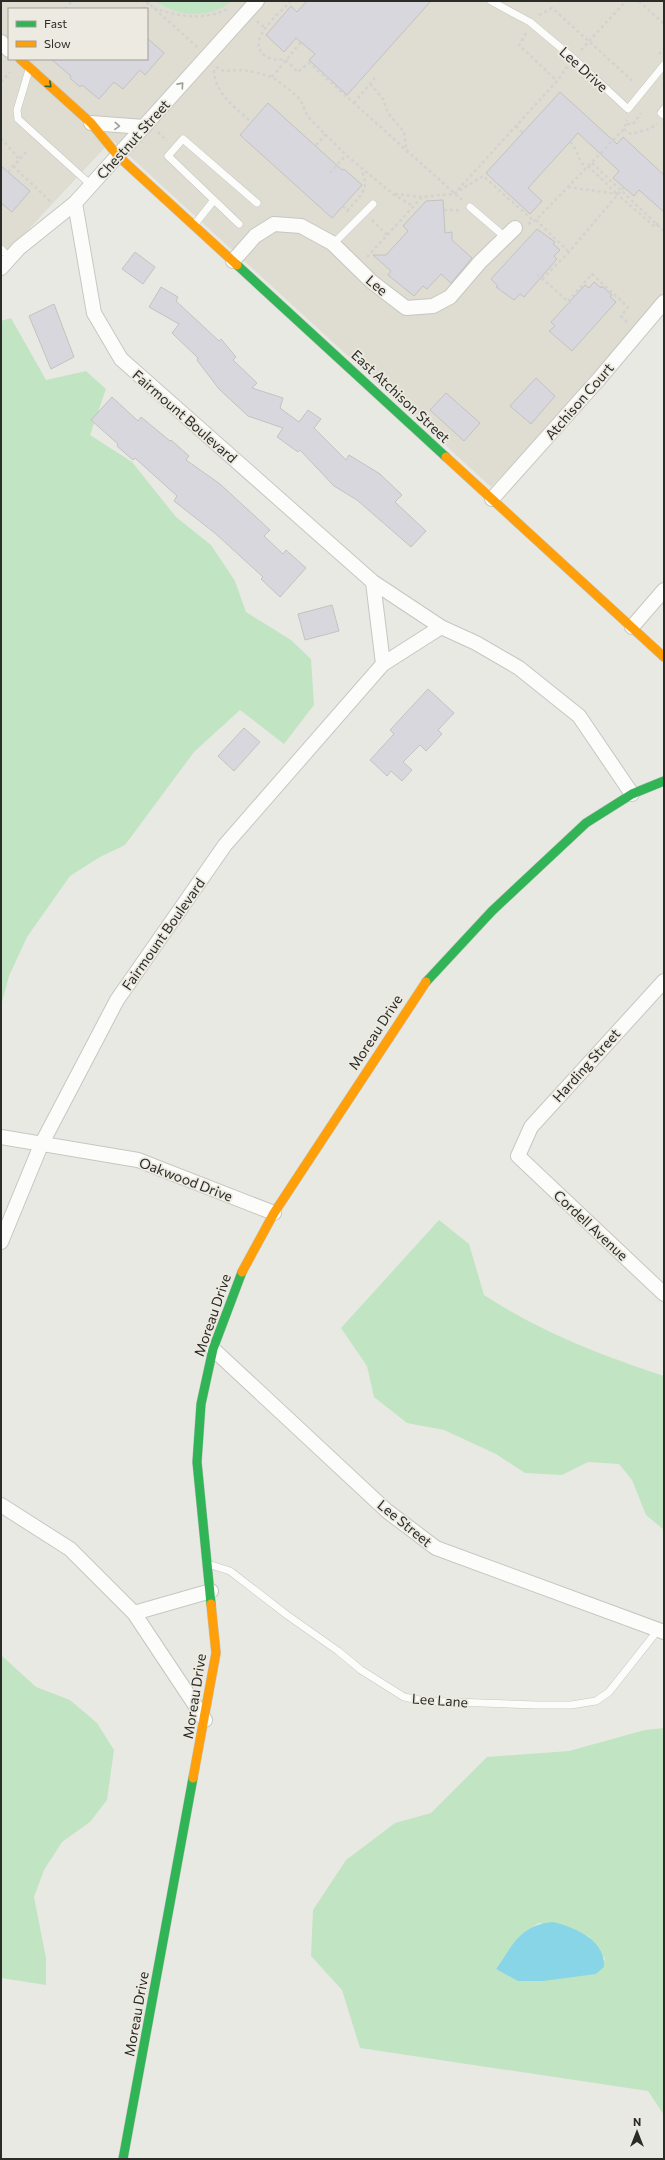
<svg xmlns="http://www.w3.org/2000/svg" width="665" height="2160" font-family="Commissioner,sans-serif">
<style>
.built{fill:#dfddd1;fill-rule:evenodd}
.green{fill:#c1e4c2;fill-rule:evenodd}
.water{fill:#87d5e7}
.building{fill:#d9d7de;stroke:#c2c2c1}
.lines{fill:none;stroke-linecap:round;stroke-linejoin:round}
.lane-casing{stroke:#c6c6c2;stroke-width:8}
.street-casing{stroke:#c6c6c2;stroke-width:16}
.fast-casing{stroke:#c6c6c2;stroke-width:10}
.slow-casing{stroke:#c6c6c2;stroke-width:10}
.path{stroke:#d2d2d1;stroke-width:2.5;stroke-dasharray:3 3;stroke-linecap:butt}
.lane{stroke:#fcfcfb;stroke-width:7}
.street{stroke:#fcfcfb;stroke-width:14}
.fast{stroke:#30b455;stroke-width:9}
.slow{stroke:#ff9f0a;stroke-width:9}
.oneway{stroke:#2d6239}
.oneway2{stroke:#9e9e9c}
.labels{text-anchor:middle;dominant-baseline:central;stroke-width:3.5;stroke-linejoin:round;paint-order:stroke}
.street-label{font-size:14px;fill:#2b2b27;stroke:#eceae1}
</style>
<rect width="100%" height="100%" fill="#e9e9e4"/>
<path class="built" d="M1 1H664V314L653 305 590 382 491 487 112 140 1 259ZM9 9H147V59H9Z"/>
<path class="green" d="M155 1H233C208 19 180 17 155 1Z
M11 318 46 380 86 371 106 389 90 435 132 462 176 517 211 545 235 581 246 612 291 640 311 659 314 705 284 744 240 710 194 752 125 845 100 857 70 876 27 937 9 976 1 1006V321Z
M439 1220 469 1244 484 1295C543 1333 599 1354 664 1376V1530L646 1515 632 1480 619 1464 588 1462 562 1475 525 1473 496 1454 444 1430 407 1423 374 1397 367 1366 341 1328Z
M1 1655 36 1687 70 1700 97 1723 114 1750 107 1800 90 1822 62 1842 44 1870 34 1897 46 1958V1985L1 1978Z
M664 1728V2115L648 2091 360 2048 342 1990 311 1956 313 1910 346 1860 395 1823 431 1813 487 1757 569 1751 645 1730ZM539 1923 588 1936 605 1959 596 1974 519 1981 496 1969C510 1949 516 1935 539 1923Z"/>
<path class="water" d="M553 1922C574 1927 606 1940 604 1967L596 1974 543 1981H518L496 1969C513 1945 520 1925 553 1922Z"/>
<path class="building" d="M307 1H431L347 95 309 60 315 54 296 38 284 52 266 35 291 6 297 12Z
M147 38 164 53 145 75 140 70 123 89 114 82 99 99 82 85 80 87 70 78 71 76 51 59H147Z
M560 92 617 144 623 137 664 175V212L639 190 634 196 613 178 619 171 578 133 528 188 542 201 530 214 486 173Z
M268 103 342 170 344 169 362 185 332 218 240 135Z
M1 166 30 191 12 212 1 203Z
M443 200 445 233 452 232V240L472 258 451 283 441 274 427 289 423 286 414 296 388 275 391 271 373 255H386L408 231 403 226 426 201Z
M537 229 555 242 553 244 560 250 554 256 557 259 524 297 520 294 514 300 496 287 498 286 491 279Z
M135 252 155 267 143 284 122 269Z
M594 282 601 288 602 286 612 295 610 297 616 302 572 351 549 331 555 326 551 322 585 285 589 288Z
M161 287 178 297 176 301 219 341 221 339 236 357 233 360 257 383 252 388 283 398 280 408 299 422 308 410 321 419 314 428 346 460 349 455 380 474 402 495 395 502 426 531 411 547 357 500 334 486 300 450 298 452 277 437 283 428 248 416 219 389 197 360 198 358 172 333 179 324 149 307Z
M54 304 74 357 51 369 29 316Z
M536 378 555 396 531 424 510 406Z
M446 393 480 423 464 441 430 410Z
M112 397 138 421 141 417 170 441 171 440 189 456 186 460 220 484 270 530 264 536 283 554 286 550 306 568 280 597 261 579 263 577 216 534 174 501 177 496 135 458 133 460 117 446 118 444 91 420Z
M332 605 339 631 305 640 298 614Z
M428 689 454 713 438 730 442 734 426 751 420 745 403 762 412 770 402 781 391 771 387 776 370 760 394 734 390 730Z
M244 728 260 742 234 771 218 756Z"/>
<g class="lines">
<defs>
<path id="lane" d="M491 1 530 22 573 58 628 109 664 65
M29 70 17 110 18 119 91 185
M664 109 661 113 664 115
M470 207 505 237
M195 224 214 200
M239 224 168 156 183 139 257 203
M333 244 373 204
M1 249 10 258
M208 1564 230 1571 287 1615 338 1651 361 1670 404 1697 424 1701 536 1705H571L596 1701 609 1692 658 1630"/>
<path id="street" d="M1 42 9 50
M91 123 144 127
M75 203 94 313 121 359 373 582 441 627 476 643 519 668 579 716 632 794
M233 261 255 236 274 224 301 226 332 243 372 282 406 308 433 306 450 297 480 262 515 228
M1 268 19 248 75 203 257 1
M492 499 599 379 664 302
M373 582 383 664
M632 627 664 590
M664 981 531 1127 518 1156 664 1294
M1 1137 138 1160 274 1213
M1 1242 41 1145 117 1000 225 845 383 664 441 627
M213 1349 387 1511 436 1548 664 1632
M1 1505 70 1549 134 1613 205 1720
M134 1613 211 1591"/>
<path id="fast" d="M237 265 446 457
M426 982 492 911 586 823 632 794 664 781
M211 1604 197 1462 201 1404 213 1349 242 1272
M123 2159 193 1778"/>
<path id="slow" d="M20 59 91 123 118 156 237 265
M446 457 664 657
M242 1272 274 1213 426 982
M193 1778 216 1653 211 1604"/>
</defs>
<use href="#lane" class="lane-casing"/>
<use href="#street" class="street-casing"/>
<use href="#fast" class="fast-casing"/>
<use href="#slow" class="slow-casing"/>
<path class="path" d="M146 1 197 47
M291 1C280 13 240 44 269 58 274 60 278 59 284 60 289 61 294 69 298 72L309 63 462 200
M305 1 306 2
M639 1 664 24
M46 8 47 9
M154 8C180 17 204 21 230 8
M65 9 72 1
M143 9 150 1
M539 15 552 8 635 83
M257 21 265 28
M526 33 519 45 557 81
M581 50 625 2
M659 54 664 48
M216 67 224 71 242 70 254 72 272 77 286 87 300 99 308 117 346 155 393 194 413 206
M214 70C214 93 236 108 251 122
M272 77 301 42
M1 82 10 72
M370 84 383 99 388 113 404 132 407 153
M354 103 375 78
M627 124H633L641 113
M516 126 523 133
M624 129 631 134 649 129 657 124
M158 132 167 141
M1 138 19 159
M570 142C578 149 577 160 586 168
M316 145 326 134
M592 163 664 231
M13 166 52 203
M588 166 617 194
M8 172 27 151
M330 173 346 155
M568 187 617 194 655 227 658 223
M395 194 422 197 454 194 483 176 534 221
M454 194 557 81 567 67
M343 206 348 212
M444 210H457L460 213
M347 211C359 197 372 188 361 170
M372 220 387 235
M536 220 569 252
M528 224 536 220 624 129 627 120
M367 257 422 197
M537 274 572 305
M542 279 569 252 624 187
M568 301 592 274 628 307 621 316 628 323"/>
<use href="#lane" class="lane"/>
<use href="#street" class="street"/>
<use href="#fast" class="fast"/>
<use href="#slow" class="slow"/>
</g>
<defs><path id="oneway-chevron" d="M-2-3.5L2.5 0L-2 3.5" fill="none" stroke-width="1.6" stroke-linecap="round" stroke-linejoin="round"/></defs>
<use class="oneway" href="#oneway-chevron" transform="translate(49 85) rotate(42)"/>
<g class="oneway2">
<use href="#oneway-chevron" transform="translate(181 85) rotate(-48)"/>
<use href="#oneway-chevron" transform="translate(117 126) rotate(3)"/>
</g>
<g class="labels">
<g class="street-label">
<text transform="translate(584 69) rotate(42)">Lee Drive</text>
<text transform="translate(133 139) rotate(-48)">Chestnut Street</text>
<text transform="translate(377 285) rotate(40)">Lee</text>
<text transform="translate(401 396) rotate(43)">East Atchison Street</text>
<text transform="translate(579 401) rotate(-49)">Atchison Court</text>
<text transform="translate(185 416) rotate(41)">Fairmount Boulevard</text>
<text transform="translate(163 934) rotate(-55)">Fairmount Boulevard</text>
<text transform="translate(375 1032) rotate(-57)">Moreau Drive</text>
<text transform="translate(586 1065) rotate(-48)">Harding Street</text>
<text transform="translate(186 1179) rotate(21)">Oakwood Drive</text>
<text transform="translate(591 1225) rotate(43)">Cordell Avenue</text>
<text transform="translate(212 1315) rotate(-71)">Moreau Drive</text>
<text transform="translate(405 1523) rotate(39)">Lee Street</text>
<text transform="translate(194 1696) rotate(-81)">Moreau Drive</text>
<text transform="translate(440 1700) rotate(4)">Lee Lane</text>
<text transform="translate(136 2014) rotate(-80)">Moreau Drive</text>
</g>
</g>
<rect width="665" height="2160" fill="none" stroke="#2b2b27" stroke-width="4"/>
<rect x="8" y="8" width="140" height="52" fill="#eceae1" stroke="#9f9e97"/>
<rect x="16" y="21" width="20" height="6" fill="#30b455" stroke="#9f9e97"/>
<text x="44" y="28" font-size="12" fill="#2b2b27">Fast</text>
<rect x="16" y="41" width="20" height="6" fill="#ff9f0a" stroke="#9f9e97"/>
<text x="44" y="48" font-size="12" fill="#2b2b27">Slow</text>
<g transform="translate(637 2132)" stroke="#eceae1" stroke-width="3" paint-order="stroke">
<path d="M0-3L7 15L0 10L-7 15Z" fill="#2b2b27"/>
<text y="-6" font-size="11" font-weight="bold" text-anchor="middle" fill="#2b2b27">N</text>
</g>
</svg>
